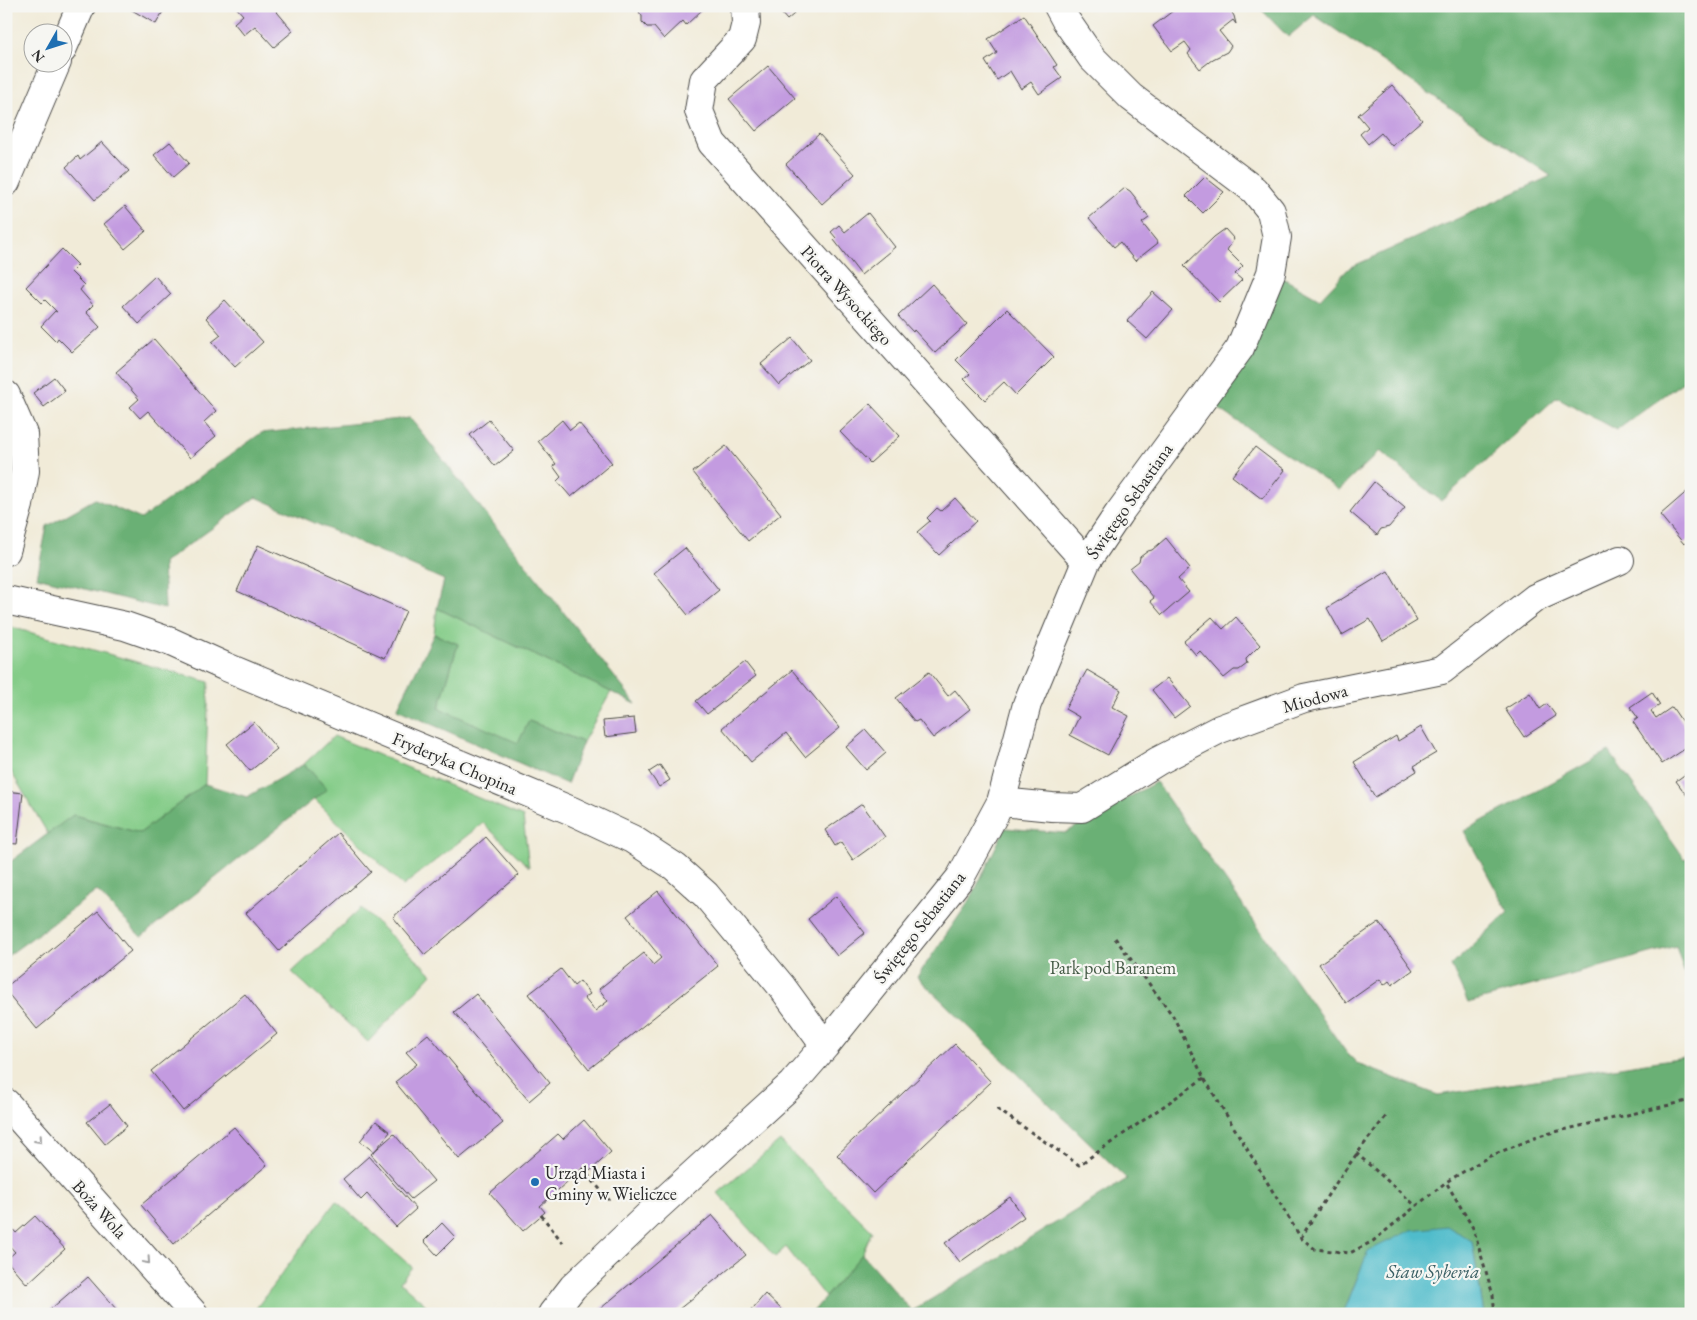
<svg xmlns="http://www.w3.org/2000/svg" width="1697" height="1320" font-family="'EB Garamond',serif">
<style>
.green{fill:#84cc88;stroke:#587c5a}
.forest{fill:#6bb074;stroke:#4b6e50}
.water{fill:#50bccb;stroke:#3e747b}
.building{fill:#c39be0}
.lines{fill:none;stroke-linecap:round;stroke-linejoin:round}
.minor-casing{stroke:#494845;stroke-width:30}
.path{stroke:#494845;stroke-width:3;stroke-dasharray:4 4;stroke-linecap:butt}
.minor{stroke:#fff;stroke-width:28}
.oneway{stroke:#a0a0a0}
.poi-dot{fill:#1f6fb2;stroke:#f6f6f2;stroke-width:2}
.labels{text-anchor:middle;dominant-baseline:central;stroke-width:4.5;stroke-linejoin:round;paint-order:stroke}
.street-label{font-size:18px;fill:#2b2b2b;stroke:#f6f6f2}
.park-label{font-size:18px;fill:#465b47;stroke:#f6f6f2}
.poi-label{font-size:18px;fill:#2b2b2b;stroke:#f6f6f2;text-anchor:start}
.water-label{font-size:19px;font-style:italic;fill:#385e63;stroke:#f6f6f2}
</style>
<rect width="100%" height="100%" fill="#f6f6f2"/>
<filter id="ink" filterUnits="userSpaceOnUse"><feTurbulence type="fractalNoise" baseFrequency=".02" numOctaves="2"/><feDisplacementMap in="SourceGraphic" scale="10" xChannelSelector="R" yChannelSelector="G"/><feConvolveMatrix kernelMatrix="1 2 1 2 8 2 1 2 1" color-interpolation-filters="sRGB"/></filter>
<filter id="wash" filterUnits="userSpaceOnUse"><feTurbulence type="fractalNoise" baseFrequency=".0096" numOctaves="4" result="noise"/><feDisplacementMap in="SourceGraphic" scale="20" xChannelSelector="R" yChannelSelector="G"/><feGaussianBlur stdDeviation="1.12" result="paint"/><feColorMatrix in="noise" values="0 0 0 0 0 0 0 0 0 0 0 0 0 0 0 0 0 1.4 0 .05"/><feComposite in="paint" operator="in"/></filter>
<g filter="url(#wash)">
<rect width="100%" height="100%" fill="#f1ebd8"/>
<path class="green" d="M437 608 611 692 583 742 529 721 518 744 439 708 458 644 434 634Z
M7 626 209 682 205 784 140 833 74 815 48 834 6 763Z
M334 736 523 817 529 867 483 823 403 886 314 799 326 788 304 764Z
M361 908 432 974 368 1042 292 972Z
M780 1141 872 1231 862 1254 825 1297 786 1247 775 1257 718 1193Z
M336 1201 412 1267 400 1282 436 1314H252Z"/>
<path class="forest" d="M1258 6H1691V376L1617 430 1557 397 1441 501 1380 451 1339 490 1215 406 1250 352 1281 277 1320 299 1349 268 1551 176 1314 15 1288 37Z
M410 418 636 704 437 608 444 580 256 497 163 563 165 609 37 577 47 526 95 499 141 519 261 433Z
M434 634 458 644 439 708 518 743 529 721 583 742 567 784 397 709Z
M1609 751 1685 859 1691 856V994L1676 946 1468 1003 1451 966 1508 912 1464 831Z
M304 764 327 789 141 937 97 891 6 957V865L73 815 140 833 205 784 247 797Z
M1156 782 1346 1052 1358 1064 1438 1095 1691 1056V1314H1484L1472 1241 1359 1273 1343 1314H811L862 1254 912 1311 1127 1179 917 977 970 900 1005 828 1065 833Z"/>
<path class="water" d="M1447 1226 1472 1241 1484 1314H1343L1368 1251 1411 1230Z"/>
<g id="blocks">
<path class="building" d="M125 6H166L156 24Z
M235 6H272L293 31 274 47 255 26 244 35 234 23 243 15Z
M646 6H701L703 9 686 25 683 21 664 39 654 27H647L642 22V16L639 12Z
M775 6H792L790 8 794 14 787 20Z
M1189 6H1228L1234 16 1236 24 1233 20 1219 31 1231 46 1227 52 1213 59 1200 69 1188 54 1191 50 1185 42 1172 51 1153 26 1178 7 1183 11Z
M1024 15 1057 65 1054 67 1062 78 1039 94 1031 82 1021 89 1010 71 997 80 985 61 997 53 988 39Z
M768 66 795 98 756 131 729 99Z
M1392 85 1422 120 1392 146 1381 133 1368 144 1360 134 1368 127 1358 115Z
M819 134 855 174 822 204 786 164Z
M102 142 129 171 95 200 66 167 78 156 80 160Z
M170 142 189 163 173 177 154 155Z
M1205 177 1224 192 1203 213 1186 196Z
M1125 188 1130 191 1138 201V204L1149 218 1142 223 1158 243 1135 261 1120 242 1114 247 1089 218Z
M125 206 146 231 125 249 104 224Z
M868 213 895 247 861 275 834 240 836 238 831 232 839 225 845 232Z
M1225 229 1234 239 1227 250 1243 266 1235 274 1242 280 1219 302 1184 266 1214 237Z
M62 249 78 265 71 272 84 285 80 290 93 305 86 312 100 327 72 352 58 338 56 341 41 326 55 311 57 312 45 300 42 303 26 287Z
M155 276 171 294 139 324 123 306Z
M932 284 967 324 935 353 914 330 913 332 898 316Z
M1153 292 1173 310 1147 339 1127 321Z
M225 300 263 342 235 367 212 342 221 335 206 318Z
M1007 309 1054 357 1016 395 1004 382 985 400 964 379 970 374 956 360Z
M792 338 810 360 779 385 761 364Z
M154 339 216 411 204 422 216 436 190 458 148 411 140 418 130 407 139 399 116 372Z
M54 377 65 391 44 407 33 393Z
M870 404 900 436 870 463 840 432Z
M489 420 514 451 495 466 470 435Z
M562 420 570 430 579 423 612 463 571 497 557 481 561 477 553 466 556 464 538 441Z
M726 446 781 514 748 541 693 472Z
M1255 447 1285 470 1262 499 1232 476Z
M1374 482 1405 508 1389 527 1381 529 1377 535 1350 512Z
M1691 488V538L1684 544 1660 515Z
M955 498 976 521 939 555 917 532 930 521 927 518 937 508 941 511Z
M1166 538 1190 568 1178 579 1189 592 1162 615 1150 601 1154 598 1130 569 1139 562 1140 557 1148 551 1152 550Z
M258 545 406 611 385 658 237 591Z
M685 548 719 590 688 615 654 573Z
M1388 571 1417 621 1383 641 1370 619 1342 635 1327 608Z
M1212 617 1223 629 1236 617 1260 645 1246 659 1247 664 1239 670H1234L1224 678 1200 651 1196 655 1184 641Z
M745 662 756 676 707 714 696 701Z
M792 670 840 728 805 757 786 733 751 762 722 728Z
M1087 670 1121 690 1112 707 1129 716 1108 755 1070 735 1079 717 1065 709Z
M929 672 948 696 955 690 970 709 933 738 919 720 915 722 896 698Z
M1167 678 1190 706 1174 718 1152 690Z
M1652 692 1660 705 1651 711 1656 718 1672 707 1691 735V745L1662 764 1633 722 1638 718 1630 707Z
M1530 693 1540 709 1547 704 1556 716 1524 737 1505 709Z
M634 718 636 733 605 737 603 721Z
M254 722 277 749 250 771 227 744Z
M1421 727 1436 753 1414 766 1417 771 1375 797 1354 762 1396 736 1398 741Z
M866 730 886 753 866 770 846 747Z
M660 765 670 780 659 787 649 772Z
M1687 773 1691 778V801L1676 781Z
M6 791 23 793 17 844 6 843Z
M862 804 885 837 853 860 841 842 835 846 825 830Z
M338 833 371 872 279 951 246 913Z
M486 837 519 875 425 955 393 917Z
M658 891 718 966 589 1069 529 994 561 969 574 986 580 981 590 994 584 998 595 1011 608 1001 599 989 644 953 653 965 661 958 627 916Z
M836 896 865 933 837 956 808 919Z
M98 911 131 951 37 1029 6 991V987Z
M1379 922 1413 970 1392 985 1389 981 1384 985 1380 979 1346 1003 1319 964Z
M245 994 277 1034 183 1111 151 1071Z
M476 994 550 1083 529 1101 454 1012Z
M428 1034 503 1123 459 1159 395 1082 417 1064 406 1052Z
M955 1044 991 1082 873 1193 837 1155Z
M110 1104 127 1126 105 1144 87 1122Z
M584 1120 611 1152 590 1171 586 1165 540 1206 545 1212 523 1231 490 1193 558 1134 563 1139Z
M376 1121 390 1132 374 1152 360 1141Z
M234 1127 267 1165 174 1244 141 1205Z
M394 1134 434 1181 411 1199 371 1154Z
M369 1156 416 1209 396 1227 367 1194 361 1200 343 1179Z
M1010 1197 1024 1217 960 1262 945 1243Z
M712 1215 746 1255 673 1314H594Z
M35 1216 65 1249 27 1284 6 1260 15 1252 6 1242V1233L11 1227 16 1233Z
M442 1223 455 1237 437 1255 424 1241Z
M88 1277 117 1310 113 1314H45Z
M765 1294 781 1309 777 1314H748Z"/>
</g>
</g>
<g filter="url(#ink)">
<use href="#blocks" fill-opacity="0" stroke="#494845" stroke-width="1"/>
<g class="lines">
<defs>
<path id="minor" d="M745 6 746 23 742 39 704 80 699 111 712 143 1086 562
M62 50 81 6
M6 182 57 62
M6 395 23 434 25 471 19 505 6 551
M6 600 125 626 171 642 224 666 572 811 632 839 675 867 706 895 782 987 825 1046
M1001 802 1052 807 1082 808 1158 761 1220 729 1304 698 1442 670 1535 598 1620 560
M6 1103 194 1314
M552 1314 573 1287 657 1207 792 1084 825 1046 960 878 1001 802 1027 704 1086 562 1119 513 1240 348 1271 273 1277 237 1271 211 1254 190 1131 97 1092 58 1065 19 1058 6"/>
</defs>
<use href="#minor" class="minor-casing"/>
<path class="path" d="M1115 938 1173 1016 1204 1078 1301 1238 1315 1249 1350 1253 1373 1241 1446 1182
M997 1109 1079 1165 1204 1078
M1356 1153 1416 1206
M582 1168 609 1200
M541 1215 563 1243
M1301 1238C1327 1194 1356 1153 1388 1114
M1495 1314 1493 1295 1473 1228 1446 1182 1490 1156 1542 1135 1691 1100"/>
<use href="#minor" class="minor"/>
</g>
<defs><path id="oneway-chevron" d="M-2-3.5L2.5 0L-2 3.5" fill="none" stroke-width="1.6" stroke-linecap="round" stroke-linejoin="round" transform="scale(1.25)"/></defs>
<g class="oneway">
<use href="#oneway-chevron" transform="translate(39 1140) rotate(49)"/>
<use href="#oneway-chevron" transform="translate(147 1261) rotate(48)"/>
</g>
</g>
<circle class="poi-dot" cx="535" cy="1182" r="5"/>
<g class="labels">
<g class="street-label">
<text transform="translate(847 295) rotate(48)">Piotra Wysockiego</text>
<text transform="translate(1129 501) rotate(-55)">Świętego Sebastiana</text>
<text transform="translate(1315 698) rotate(-15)">Miodowa</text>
<text transform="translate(455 763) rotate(23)">Fryderyka Chopina</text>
<text transform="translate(919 927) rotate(-52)">Świętego Sebastiana</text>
<text transform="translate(100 1209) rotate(48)">Boża Wola</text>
</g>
<g class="park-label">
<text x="1113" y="967">Park pod Baranem</text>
</g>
<g class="poi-label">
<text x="545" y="1172">Urząd Miasta i<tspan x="545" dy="21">Gminy w Wieliczce</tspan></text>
</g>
<g class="water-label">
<text x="1433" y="1271">Staw Syberia</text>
</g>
</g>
<rect width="1697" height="1320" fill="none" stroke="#f6f6f2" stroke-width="25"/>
<g transform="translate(48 48) rotate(231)"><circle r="24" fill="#f6f6f2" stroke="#a5a5a2"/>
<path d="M0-4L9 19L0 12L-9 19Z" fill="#1f6fb2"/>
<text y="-8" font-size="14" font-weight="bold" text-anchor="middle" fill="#2b2b2b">N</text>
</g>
</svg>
